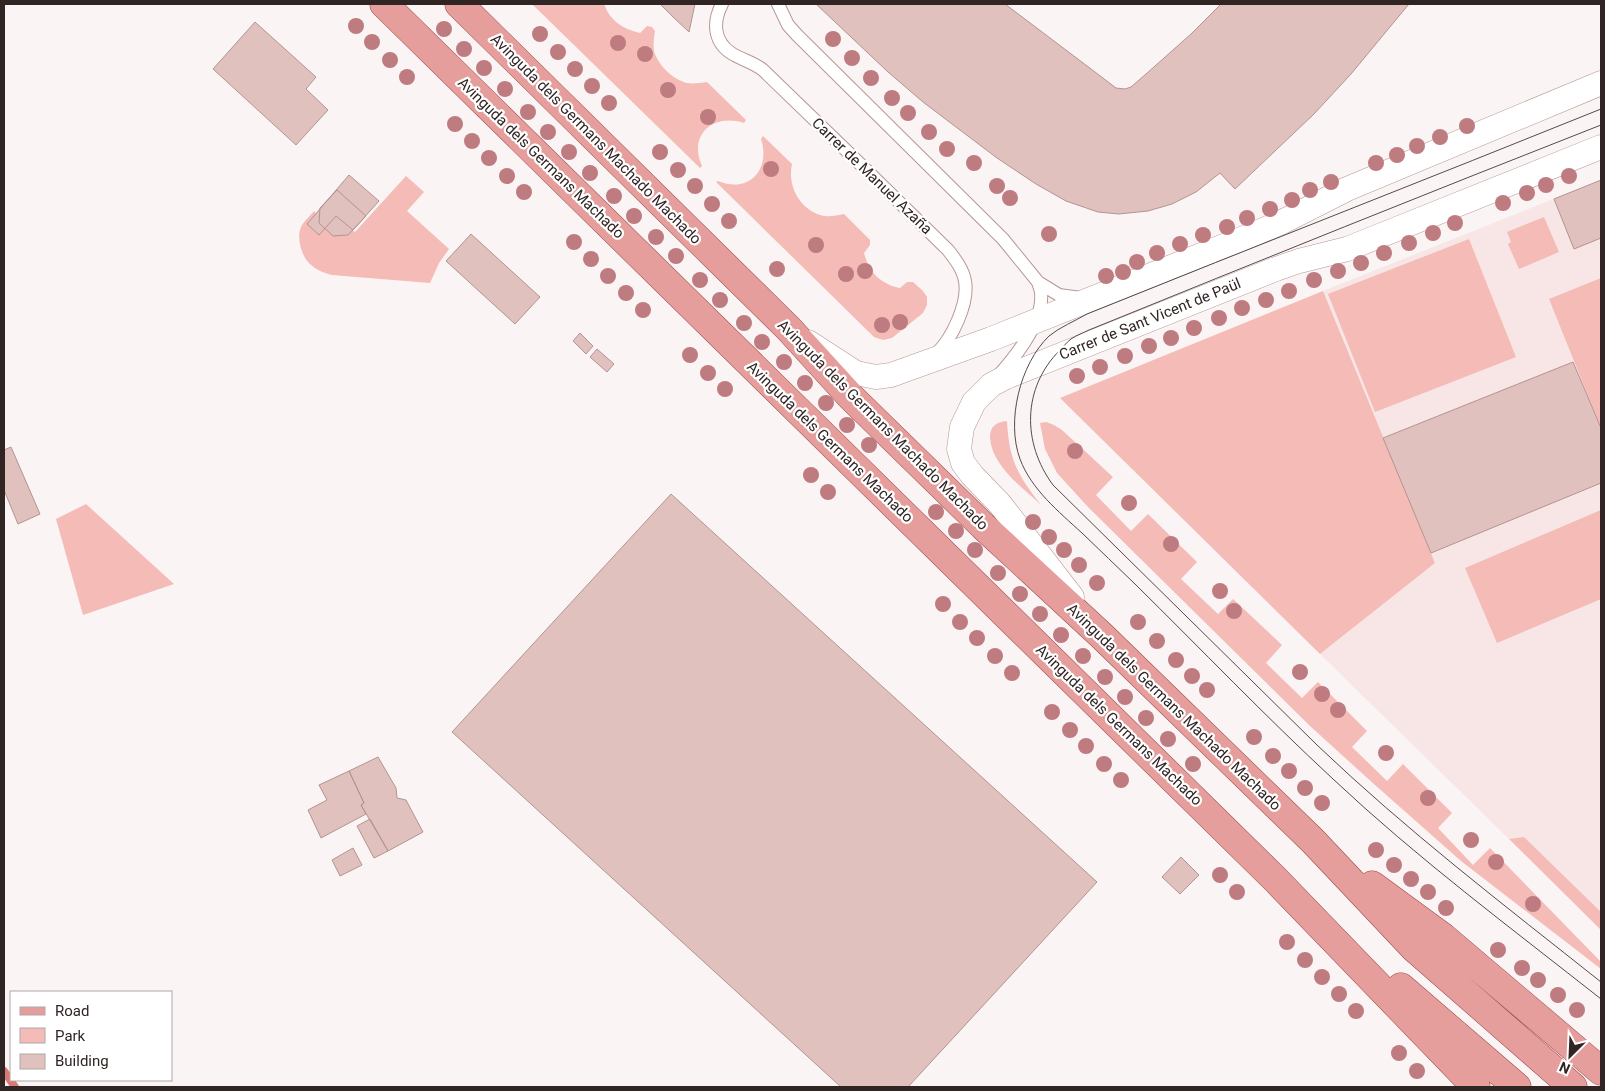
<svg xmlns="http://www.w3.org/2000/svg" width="1605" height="1091" font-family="Roboto,sans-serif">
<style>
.built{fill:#f7e6e5}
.green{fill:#f4bbb7}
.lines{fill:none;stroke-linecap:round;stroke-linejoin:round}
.stream{stroke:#d97874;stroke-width:8}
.building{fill:#e1c1be;stroke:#b29491}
.lane-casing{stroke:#b69794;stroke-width:14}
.street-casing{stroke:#b69794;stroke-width:25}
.primary-casing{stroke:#9c4948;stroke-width:29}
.lane{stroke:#fff;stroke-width:12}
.street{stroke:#fff;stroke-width:24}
.primary{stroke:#e69e9d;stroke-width:28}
.tram{stroke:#564b4a;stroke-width:1}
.tree{fill:#be7b80}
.labels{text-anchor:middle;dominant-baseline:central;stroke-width:4.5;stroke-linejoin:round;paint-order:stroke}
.street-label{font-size:15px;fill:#312524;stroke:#fff}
</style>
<rect width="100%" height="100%" fill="#fbf4f4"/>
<path class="built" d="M1601 180V912L1524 837 1509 839 1320 654 1435 563 1323 291Z"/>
<path class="green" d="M532 4H604C610 21 623 29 640 33L647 26 652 27 655 31C654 37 653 44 654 51 658 65 672 79 687 83 693 84 700 83 707 82L746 120 744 123C713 113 688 135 702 166L700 168Z
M763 136 792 164C787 186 800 211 824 216 831 217 838 215 844 214L870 240V245L864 253C869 272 880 284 900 288L907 282H913L923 291 927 297V305L923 313 892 338 883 340 874 337 716 182 718 181C749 194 771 169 761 139Z
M406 176 424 192 407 211 449 249 439 263 430 283 332 275C324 273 316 270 310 264 302 257 296 238 301 227 304 221 310 216 314 211L316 213 319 234 336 216 355 232Z
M1544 217 1559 252 1519 269 1508 244 1511 242 1507 232Z
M1469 239 1516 357 1375 412 1328 294Z
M1601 278V428L1549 299Z
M1323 291 1435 563 1320 654 1060 398Z
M1007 421C1009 461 1018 475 1041 505 1022 487 992 466 990 438 990 426 996 422 1007 421Z
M1046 422 1054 425 1062 430 1113 477 1096 495 1131 531 1148 514 1197 562 1181 579 1218 614 1233 599 1282 645 1266 663 1302 698 1318 682 1367 731 1352 747 1387 781 1403 764 1452 813 1438 828 1473 865 1490 848 1601 962V969L1461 861 1375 785 1310 726 1088 507 1057 473 1045 449 1040 423Z
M86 504 174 584 83 615 56 519Z
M1601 510V599L1497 643 1465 568Z
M1524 837 1601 912V930L1509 839Z"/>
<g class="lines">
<path class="stream" d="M4 1071 15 1087"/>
</g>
<path class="building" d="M660 4H695L689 32 672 16Z
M816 4H1005L1099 75 1116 88 1125 89 1131 87 1146 74 1191 34 1221 4H1409L1351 74 1314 114 1235 189 1220 173 1196 192 1172 204 1148 211 1119 214 1098 212 1066 201 1036 184 997 158 923 102 888 72Z
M255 22 316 77 306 89 328 110 296 145 213 69Z
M349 175 379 201 353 230 336 216 319 235 307 224Z
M1601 180V238L1574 249 1554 199Z
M337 190 366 216 348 235 333 236 319 223 320 208Z
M471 234 540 297 515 324 446 261Z
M580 333 593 346 586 354 573 341Z
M597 349 614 364 607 372 590 357Z
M1573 362 1601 428V483L1431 553 1383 438Z
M11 447 40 514 18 524 4 490V450Z
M671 494 1097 882 908 1087H841L452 732Z
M378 757 396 788 397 798 406 800 423 832 388 851 361 805 364 803 349 771Z
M349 771 364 803 361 805 366 814 321 838 308 810 327 800 319 785Z
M370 819 388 851 374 858 357 826Z
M353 848 362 865 340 876 332 860Z
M1181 857 1199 875 1180 894 1162 877Z"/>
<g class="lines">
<defs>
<path id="lane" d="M722 4C713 21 713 41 731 53 742 60 753 62 763 70L853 157 948 250C955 259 963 269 965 281 969 303 952 339 936 354
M778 4 788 25 797 35 1003 239 1038 282 1059 295 1081 298
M999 375C1016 356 1044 321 1041 293 1041 290 1039 286 1038 282"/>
<path id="street" d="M808 342 856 373 876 377 891 375 991 339 1249 236 1280 223 1347 189 1601 83
M1072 597 1000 504 972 475 963 463 959 449 962 427 974 402 991 385 1006 377 1276 269 1299 261 1347 249 1601 147"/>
<path id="primary" d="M384 4 1276 880 1476 1087
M459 4 789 329 851 397 983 526 1102 636 1313 841 1414 948 1573 1087
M1372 885 1443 937 1601 1071
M1401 987 1517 1087"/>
</defs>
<use href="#lane" class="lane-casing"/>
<use href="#street" class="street-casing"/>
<use href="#primary" class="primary-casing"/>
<use href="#lane" class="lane"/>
<use href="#street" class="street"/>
<use href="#primary" class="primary"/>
<path class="tram" d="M1601 109C1430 178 1258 245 1087 314 1075 321 1060 327 1049 336 1020 364 1006 421 1020 459 1031 489 1059 512 1082 533 1100 550 1117 567 1135 584 1201 649 1265 716 1333 779 1417 858 1511 928 1601 999
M1601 125C1430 192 1259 261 1089 330 1083 333 1077 335 1071 339 1067 342 1064 346 1060 350 1022 388 1022 443 1053 485L1317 745C1406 830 1504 905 1601 982"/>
</g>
<g class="tree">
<circle cx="356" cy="26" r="8"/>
<circle cx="444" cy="29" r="8"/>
<circle cx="540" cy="34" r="8"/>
<circle cx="833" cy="39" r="8"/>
<circle cx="372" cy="42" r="8"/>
<circle cx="618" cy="43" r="8"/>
<circle cx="464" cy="49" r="8"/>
<circle cx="558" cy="52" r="8"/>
<circle cx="645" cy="54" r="8"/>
<circle cx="852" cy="58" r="8"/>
<circle cx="390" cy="60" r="8"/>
<circle cx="484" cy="68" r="8"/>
<circle cx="575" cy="69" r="8"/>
<circle cx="407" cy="77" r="8"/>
<circle cx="871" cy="78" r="8"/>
<circle cx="592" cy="86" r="8"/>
<circle cx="505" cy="89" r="8"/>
<circle cx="668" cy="90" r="8"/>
<circle cx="892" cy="98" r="8"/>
<circle cx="609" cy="103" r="8"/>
<circle cx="528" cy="112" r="8"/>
<circle cx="908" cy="113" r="8"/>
<circle cx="708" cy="117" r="8"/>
<circle cx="455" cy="124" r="8"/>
<circle cx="1467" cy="126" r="8"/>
<circle cx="548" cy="132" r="8"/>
<circle cx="929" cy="132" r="8"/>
<circle cx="1440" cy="137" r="8"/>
<circle cx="472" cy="141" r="8"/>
<circle cx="1417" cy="146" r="8"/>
<circle cx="947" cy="149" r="8"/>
<circle cx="569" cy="152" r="8"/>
<circle cx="660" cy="152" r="8"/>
<circle cx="1397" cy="155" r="8"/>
<circle cx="489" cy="158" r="8"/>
<circle cx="974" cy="163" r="8"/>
<circle cx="1376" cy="163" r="8"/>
<circle cx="771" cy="169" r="8"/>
<circle cx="678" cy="170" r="8"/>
<circle cx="590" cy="173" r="8"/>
<circle cx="507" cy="176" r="8"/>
<circle cx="1569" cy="176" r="8"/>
<circle cx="1331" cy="182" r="8"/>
<circle cx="1546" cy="185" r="8"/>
<circle cx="695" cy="186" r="8"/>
<circle cx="997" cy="186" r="8"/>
<circle cx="1310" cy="190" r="8"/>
<circle cx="524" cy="192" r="8"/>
<circle cx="1527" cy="193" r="8"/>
<circle cx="614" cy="196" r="8"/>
<circle cx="1010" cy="198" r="8"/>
<circle cx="1292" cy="200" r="8"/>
<circle cx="1503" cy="203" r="8"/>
<circle cx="712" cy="204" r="8"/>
<circle cx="1270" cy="209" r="8"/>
<circle cx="634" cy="216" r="8"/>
<circle cx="1247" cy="218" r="8"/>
<circle cx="729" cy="221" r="8"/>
<circle cx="1455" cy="223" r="8"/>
<circle cx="1227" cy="227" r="8"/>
<circle cx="1433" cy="233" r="8"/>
<circle cx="1049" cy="234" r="8"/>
<circle cx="1203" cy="235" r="8"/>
<circle cx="656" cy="237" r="8"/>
<circle cx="574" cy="242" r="8"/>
<circle cx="1409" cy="243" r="8"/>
<circle cx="1180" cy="244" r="8"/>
<circle cx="816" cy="245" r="8"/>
<circle cx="1157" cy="253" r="8"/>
<circle cx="1384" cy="253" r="8"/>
<circle cx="676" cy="256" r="8"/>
<circle cx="591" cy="259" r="8"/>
<circle cx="1137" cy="262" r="8"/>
<circle cx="1361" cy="263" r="8"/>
<circle cx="777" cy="269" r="8"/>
<circle cx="865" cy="271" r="8"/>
<circle cx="1338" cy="271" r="8"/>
<circle cx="1123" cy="272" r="8"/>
<circle cx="846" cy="274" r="8"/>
<circle cx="608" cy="276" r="8"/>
<circle cx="1106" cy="276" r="8"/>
<circle cx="700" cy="280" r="8"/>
<circle cx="1314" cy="280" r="8"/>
<circle cx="1289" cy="291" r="8"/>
<circle cx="626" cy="293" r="8"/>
<circle cx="720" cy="300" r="8"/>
<circle cx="1266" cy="300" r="8"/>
<circle cx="1242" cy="308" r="8"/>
<circle cx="643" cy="310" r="8"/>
<circle cx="1219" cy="318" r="8"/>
<circle cx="900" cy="322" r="8"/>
<circle cx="744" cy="323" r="8"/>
<circle cx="882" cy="325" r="8"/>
<circle cx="1194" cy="328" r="8"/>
<circle cx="1171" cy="338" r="8"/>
<circle cx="762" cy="342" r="8"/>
<circle cx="1149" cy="346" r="8"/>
<circle cx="690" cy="355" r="8"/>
<circle cx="1125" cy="356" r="8"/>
<circle cx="784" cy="362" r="8"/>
<circle cx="1100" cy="367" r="8"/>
<circle cx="708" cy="373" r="8"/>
<circle cx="1077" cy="376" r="8"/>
<circle cx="805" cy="383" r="8"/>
<circle cx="725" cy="389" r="8"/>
<circle cx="826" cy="403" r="8"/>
<circle cx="847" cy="425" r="8"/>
<circle cx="869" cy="445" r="8"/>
<circle cx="1075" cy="451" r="8"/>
<circle cx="811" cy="475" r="8"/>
<circle cx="828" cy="492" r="8"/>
<circle cx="1129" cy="503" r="8"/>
<circle cx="936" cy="512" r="8"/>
<circle cx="1033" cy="522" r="8"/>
<circle cx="956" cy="531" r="8"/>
<circle cx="1049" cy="537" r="8"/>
<circle cx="1171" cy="544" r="8"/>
<circle cx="975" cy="550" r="8"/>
<circle cx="1064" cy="550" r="8"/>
<circle cx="1079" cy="565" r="8"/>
<circle cx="998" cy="573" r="8"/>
<circle cx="1097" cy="583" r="8"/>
<circle cx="1220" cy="591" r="8"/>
<circle cx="1020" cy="594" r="8"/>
<circle cx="943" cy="604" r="8"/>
<circle cx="1234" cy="611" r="8"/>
<circle cx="1040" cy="614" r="8"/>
<circle cx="960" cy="622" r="8"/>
<circle cx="1138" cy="622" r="8"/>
<circle cx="1061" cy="635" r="8"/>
<circle cx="977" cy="638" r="8"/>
<circle cx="1157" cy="641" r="8"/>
<circle cx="995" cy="656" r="8"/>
<circle cx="1083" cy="656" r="8"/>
<circle cx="1176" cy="660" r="8"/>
<circle cx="1300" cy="672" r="8"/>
<circle cx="1012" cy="673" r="8"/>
<circle cx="1192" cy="676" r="8"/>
<circle cx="1105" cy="677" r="8"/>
<circle cx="1207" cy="690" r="8"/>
<circle cx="1322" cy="694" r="8"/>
<circle cx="1125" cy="697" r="8"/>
<circle cx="1338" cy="710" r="8"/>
<circle cx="1052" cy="712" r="8"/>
<circle cx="1146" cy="718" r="8"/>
<circle cx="1070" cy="730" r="8"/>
<circle cx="1254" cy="737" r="8"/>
<circle cx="1168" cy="739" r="8"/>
<circle cx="1086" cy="746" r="8"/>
<circle cx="1386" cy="753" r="8"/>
<circle cx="1273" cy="756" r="8"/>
<circle cx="1104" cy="764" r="8"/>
<circle cx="1193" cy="764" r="8"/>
<circle cx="1289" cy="771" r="8"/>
<circle cx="1121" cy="780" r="8"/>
<circle cx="1305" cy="788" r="8"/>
<circle cx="1428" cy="798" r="8"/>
<circle cx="1322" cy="803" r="8"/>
<circle cx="1471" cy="840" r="8"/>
<circle cx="1376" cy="850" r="8"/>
<circle cx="1496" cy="862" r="8"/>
<circle cx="1394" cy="865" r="8"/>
<circle cx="1220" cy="875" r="8"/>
<circle cx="1411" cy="879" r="8"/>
<circle cx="1237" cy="892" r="8"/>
<circle cx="1428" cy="892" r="8"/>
<circle cx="1533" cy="904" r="8"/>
<circle cx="1446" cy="908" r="8"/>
<circle cx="1287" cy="942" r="8"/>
<circle cx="1498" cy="950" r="8"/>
<circle cx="1305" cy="960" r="8"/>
<circle cx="1522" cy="968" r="8"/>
<circle cx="1322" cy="977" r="8"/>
<circle cx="1538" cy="980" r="8"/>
<circle cx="1339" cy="994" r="8"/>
<circle cx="1558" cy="995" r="8"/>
<circle cx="1577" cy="1010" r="8"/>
<circle cx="1356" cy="1011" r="8"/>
<circle cx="1399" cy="1053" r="8"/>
<circle cx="1417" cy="1071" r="8"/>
</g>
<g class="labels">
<g class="street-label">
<text transform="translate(596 139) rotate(45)">Avinguda dels Germans Machado Machado</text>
<text transform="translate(541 158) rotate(44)">Avinguda dels Germans Machado</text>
<text transform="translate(872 176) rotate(44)">Carrer de Manuel Azaña</text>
<text transform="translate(1150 319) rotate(-22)">Carrer de Sant Vicent de Paül</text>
<text transform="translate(883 425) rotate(45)">Avinguda dels Germans Machado Machado</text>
<text transform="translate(830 442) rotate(44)">Avinguda dels Germans Machado</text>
<text transform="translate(1174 707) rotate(44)">Avinguda dels Germans Machado Machado</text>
<text transform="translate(1119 725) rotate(44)">Avinguda dels Germans Machado</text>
</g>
</g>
<rect width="1605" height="1091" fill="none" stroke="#312524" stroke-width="10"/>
<rect x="10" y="991" width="162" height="90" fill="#ffffff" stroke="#ada8a7"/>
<rect x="20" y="1007" width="25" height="8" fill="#e69e9d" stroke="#ada8a7"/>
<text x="55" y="1016" font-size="15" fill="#312524">Road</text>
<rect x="20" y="1028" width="25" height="15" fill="#f4bbb7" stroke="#ada8a7"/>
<text x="55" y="1041" font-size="15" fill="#312524">Park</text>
<rect x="20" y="1054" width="25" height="15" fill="#e1c1be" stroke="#ada8a7"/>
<text x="55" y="1066" font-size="15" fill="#312524">Building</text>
<g transform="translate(1570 1056) rotate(204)" stroke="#ffffff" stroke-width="4" paint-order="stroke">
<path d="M0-4L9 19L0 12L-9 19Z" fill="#312524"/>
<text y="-8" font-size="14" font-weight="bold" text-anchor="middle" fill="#312524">N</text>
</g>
</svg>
